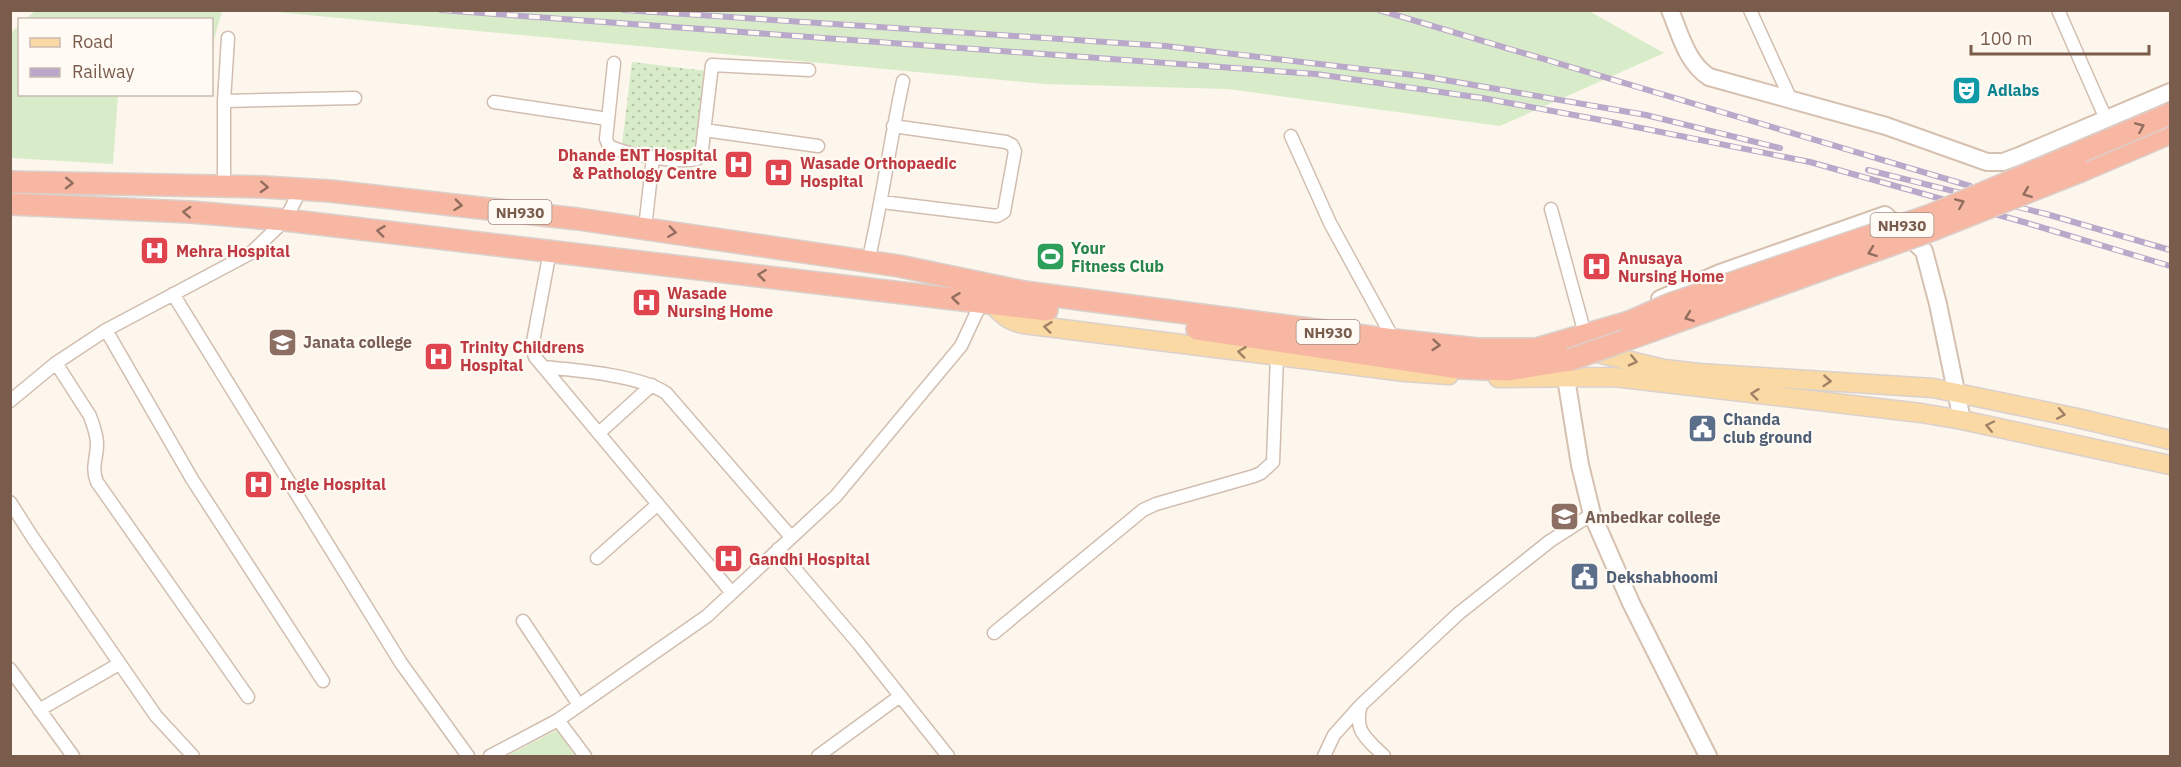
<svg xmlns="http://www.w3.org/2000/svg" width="2181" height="767" font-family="'IBM Plex Sans',sans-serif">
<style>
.grass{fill:#d8ecc9}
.park{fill:url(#park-dots)}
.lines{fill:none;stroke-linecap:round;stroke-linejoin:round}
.street-casing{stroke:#d1beb0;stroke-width:15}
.secondary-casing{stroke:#d6c0b0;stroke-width:20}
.primary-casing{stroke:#dad1cd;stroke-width:21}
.highway-casing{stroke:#dad1cd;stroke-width:24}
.street{stroke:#fff;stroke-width:12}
.secondary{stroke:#fff;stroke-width:16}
.primary{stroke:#fbd9a5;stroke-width:18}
.highway{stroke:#f7b7a3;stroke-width:21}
.rail-casing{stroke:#b9a8c9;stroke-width:6}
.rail{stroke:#fffaf3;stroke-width:4;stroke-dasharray:11;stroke-linecap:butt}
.highway-bridge-casing{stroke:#dad1cd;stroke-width:24;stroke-linecap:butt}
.highway-bridge{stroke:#f7b7a3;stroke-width:21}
.oneway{stroke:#936e5e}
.oneway2{stroke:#a18267}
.labels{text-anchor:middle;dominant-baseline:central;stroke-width:4.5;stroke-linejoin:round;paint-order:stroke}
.shield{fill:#fffaf3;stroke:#a28b7f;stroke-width:1.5}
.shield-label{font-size:15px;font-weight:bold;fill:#7a5c4d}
.culture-label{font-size:16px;font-weight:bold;fill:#0d838f;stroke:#fffaf3;text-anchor:start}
.health-label{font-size:16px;font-weight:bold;fill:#be3a42;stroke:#fffaf3;text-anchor:start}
.leisure-label{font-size:16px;font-weight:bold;fill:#27864d;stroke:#fffaf3;text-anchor:start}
.education-label{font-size:16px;font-weight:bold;fill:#785e54;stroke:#fffaf3;text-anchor:start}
.service-label{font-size:16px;font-weight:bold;fill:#4e5e75;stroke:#fffaf3;text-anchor:start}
</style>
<defs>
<pattern id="park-dots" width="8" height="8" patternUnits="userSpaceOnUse" patternTransform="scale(1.5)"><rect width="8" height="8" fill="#d8ecc9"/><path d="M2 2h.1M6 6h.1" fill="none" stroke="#b4c2a5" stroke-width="1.8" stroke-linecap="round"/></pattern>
</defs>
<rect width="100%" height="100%" fill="#fdf6ec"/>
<path class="grass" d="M36 10H222V11L212 47V20L26 19Z
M1587 10 1664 53 1500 126 1228 89 1045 84 265 11Z
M19 25 20 94 118 95 113 164 11 158V33Z
M557 730 575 756H507Z"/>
<path class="park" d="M632 62 707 71 697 154 622 145Z"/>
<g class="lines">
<defs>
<path id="street" d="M1750 10 1791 100
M2058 10 2106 119
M614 63 606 139 609 146C627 155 677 163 697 159L702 149 712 65 809 70
M224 101 355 98
M494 102 608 119
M704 130 818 146
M1291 136 1330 223 1394 340
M224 186V101L228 38
M882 202 997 216 1004 212 1015 151 1012 145 1006 142 893 126
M1551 209 1585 334
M645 228 653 157
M550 251 532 347 535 357 732 593
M868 262C882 202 890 141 903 81
M173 294 401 663 468 756
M106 330 192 479 323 681
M56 363 90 416C93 425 97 434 97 444 97 458 91 468 97 482L248 697
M543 367C575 370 639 375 666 393L791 537
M10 401 56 363 106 330 251 253 285 220 301 189
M599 433 652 385
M10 502 33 538 156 716 193 756
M778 549 859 644 948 756
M597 558 658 504
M523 621 579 705
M994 633 1143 510 1156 504 1254 476 1261 473 1273 462 1277 356
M10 669 73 756
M39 710 119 664
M558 720 585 756
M490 756 558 720 707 616 836 496 961 346 982 301
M818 756 900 696
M1324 756 1334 735 1360 706
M1384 756C1367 739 1353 731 1361 705L1458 614 1550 541 1592 514"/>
<path id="secondary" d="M1670 10C1680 34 1687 63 1709 77L1886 126 1987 162H2003L2019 156 2170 92
M1660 299 1720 273 1885 215 1924 251 1938 304 1962 420
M1566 378 1580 465 1592 514 1631 603 1708 756"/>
<path id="primary" d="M991 302C1001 314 1008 321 1023 324L1405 372 1449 375
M1589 351 1664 369 1699 373 1933 388 2073 417 2170 440
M1498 378 1614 377 1921 413 1962 420 2170 465"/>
<path id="highway" d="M2081 171 2170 133
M10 182 264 187 330 191 578 219 899 266 1024 292 1394 340 1478 349H1536L1629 322
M10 204 190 212 285 220 1047 310
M1197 329 1459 368 1508 370 1570 360"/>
</defs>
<use href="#street" class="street-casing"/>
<use href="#secondary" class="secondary-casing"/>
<use href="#primary" class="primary-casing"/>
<use href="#highway" class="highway-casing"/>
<use href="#street" class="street"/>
<use href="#secondary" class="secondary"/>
<use href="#primary" class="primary"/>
<use href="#highway" class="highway"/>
<defs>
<path id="rail" d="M441 10 1316 74 1482 98 1601 120 1810 162 2027 223 2170 266
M624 10 1165 46 1422 76 1646 115 1780 148
M1379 10 1970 186
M1868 170 2046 214 2170 250"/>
</defs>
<use href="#rail" class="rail-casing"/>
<use href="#rail" class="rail"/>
<defs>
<path id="highway-bridge" d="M1629 322 1670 304 1931 215 2170 114
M1570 360 1927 232 2081 171"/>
</defs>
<use href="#highway-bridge" class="highway-bridge-casing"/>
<use href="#highway-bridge" class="highway-bridge"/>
</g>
<defs><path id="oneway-chevron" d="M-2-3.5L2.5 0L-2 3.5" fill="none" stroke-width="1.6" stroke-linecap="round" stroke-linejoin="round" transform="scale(1.5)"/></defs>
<g class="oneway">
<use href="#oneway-chevron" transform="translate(2140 127) rotate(-23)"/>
<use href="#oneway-chevron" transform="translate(69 183) rotate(1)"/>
<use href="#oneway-chevron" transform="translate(264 187) rotate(3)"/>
<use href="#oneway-chevron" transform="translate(2027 193) rotate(159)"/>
<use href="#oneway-chevron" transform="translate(1960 203) rotate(-23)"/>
<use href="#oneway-chevron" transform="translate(458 205) rotate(6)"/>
<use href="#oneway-chevron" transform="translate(187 212) rotate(-177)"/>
<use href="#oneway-chevron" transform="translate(381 231) rotate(-173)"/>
<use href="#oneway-chevron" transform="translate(672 232) rotate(8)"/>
<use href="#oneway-chevron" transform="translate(1872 252) rotate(160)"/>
<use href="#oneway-chevron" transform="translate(762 275) rotate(-173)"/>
<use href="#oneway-chevron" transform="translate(956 298) rotate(-173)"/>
<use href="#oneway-chevron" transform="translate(1689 317) rotate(160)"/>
<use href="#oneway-chevron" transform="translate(1436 345) rotate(5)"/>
</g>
<g class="oneway2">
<use href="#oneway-chevron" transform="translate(1048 327) rotate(-173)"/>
<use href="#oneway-chevron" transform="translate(1242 352) rotate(-173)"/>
<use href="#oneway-chevron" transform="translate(1633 361) rotate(13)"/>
<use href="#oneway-chevron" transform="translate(1827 381) rotate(4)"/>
<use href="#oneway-chevron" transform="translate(1755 394) rotate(-173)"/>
<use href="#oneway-chevron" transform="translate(2061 414) rotate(11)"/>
<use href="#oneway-chevron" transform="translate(1990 426) rotate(-168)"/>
</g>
<defs>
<symbol id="theatre-square" viewBox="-11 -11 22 22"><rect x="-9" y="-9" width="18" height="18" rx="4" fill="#0f9aa8" stroke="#fffaf3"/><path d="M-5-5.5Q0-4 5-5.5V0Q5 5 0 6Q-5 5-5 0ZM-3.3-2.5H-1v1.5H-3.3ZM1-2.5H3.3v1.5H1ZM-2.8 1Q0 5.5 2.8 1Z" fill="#fff"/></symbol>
<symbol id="hospital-square" viewBox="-11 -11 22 22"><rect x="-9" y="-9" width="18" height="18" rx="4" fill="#e0444e" stroke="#fffaf3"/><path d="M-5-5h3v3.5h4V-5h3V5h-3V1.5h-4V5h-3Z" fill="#fff"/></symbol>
<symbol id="stadium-square" viewBox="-11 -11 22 22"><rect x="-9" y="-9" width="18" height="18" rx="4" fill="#2e9e5b" stroke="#fffaf3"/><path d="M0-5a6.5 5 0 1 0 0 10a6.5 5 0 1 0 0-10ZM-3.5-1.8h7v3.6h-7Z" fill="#fff"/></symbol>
<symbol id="school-square" viewBox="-11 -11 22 22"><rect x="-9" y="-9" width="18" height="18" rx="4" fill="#8d6e63" stroke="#fffaf3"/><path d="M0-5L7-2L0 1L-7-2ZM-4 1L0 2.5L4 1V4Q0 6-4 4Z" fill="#fff"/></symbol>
<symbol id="civic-square" viewBox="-11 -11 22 22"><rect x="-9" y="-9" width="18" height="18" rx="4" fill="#5c6f8a" stroke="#fffaf3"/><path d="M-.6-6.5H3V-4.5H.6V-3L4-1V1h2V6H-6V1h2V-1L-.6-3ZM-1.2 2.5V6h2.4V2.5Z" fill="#fff"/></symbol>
</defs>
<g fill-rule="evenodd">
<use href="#theatre-square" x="1950" y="74" width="33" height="33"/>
<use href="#hospital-square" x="722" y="148" width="33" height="33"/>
<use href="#hospital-square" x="762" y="156" width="33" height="33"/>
<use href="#hospital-square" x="138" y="234" width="33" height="33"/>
<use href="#stadium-square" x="1034" y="240" width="33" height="33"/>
<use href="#hospital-square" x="1580" y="250" width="33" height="33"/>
<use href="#hospital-square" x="630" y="286" width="33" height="33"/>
<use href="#school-square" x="266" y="326" width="33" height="33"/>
<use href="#hospital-square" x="422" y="340" width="33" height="33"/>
<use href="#civic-square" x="1686" y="412" width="33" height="33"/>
<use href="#hospital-square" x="242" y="468" width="33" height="33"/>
<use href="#school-square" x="1548" y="500" width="33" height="33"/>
<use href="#hospital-square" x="712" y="542" width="33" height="33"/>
<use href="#civic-square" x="1568" y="560" width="33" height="33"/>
</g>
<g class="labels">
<g class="shield">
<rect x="488.5" y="200" width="63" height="24" rx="4.5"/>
<rect x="1870.5" y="213" width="63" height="24" rx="4.5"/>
<rect x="1296.5" y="320" width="63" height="24" rx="4.5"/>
</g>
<g class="shield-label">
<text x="520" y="212">NH930</text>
<text x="1902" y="225">NH930</text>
<text x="1328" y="332">NH930</text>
</g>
<g class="culture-label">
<text x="1987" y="90">Adlabs</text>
</g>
<g class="health-label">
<text x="717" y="155" text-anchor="end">Dhande ENT Hospital<tspan x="717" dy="18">&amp; Pathology Centre</tspan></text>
<text x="800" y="163">Wasade Orthopaedic<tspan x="800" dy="18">Hospital</tspan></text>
<text x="176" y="251">Mehra Hospital</text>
<text x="1618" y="258">Anusaya<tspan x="1618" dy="18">Nursing Home</tspan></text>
<text x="667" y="293">Wasade<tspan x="667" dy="18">Nursing Home</tspan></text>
<text x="460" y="347">Trinity Childrens<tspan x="460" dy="18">Hospital</tspan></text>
<text x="280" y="484">Ingle Hospital</text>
<text x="749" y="559">Gandhi Hospital</text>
</g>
<g class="leisure-label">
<text x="1071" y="248">Your<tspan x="1071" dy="18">Fitness Club</tspan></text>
</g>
<g class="education-label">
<text x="303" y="342">Janata college</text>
<text x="1585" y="517">Ambedkar college</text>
</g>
<g class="service-label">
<text x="1723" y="419">Chanda<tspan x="1723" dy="18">club ground</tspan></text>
<text x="1606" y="577">Dekshabhoomi</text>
</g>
</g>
<rect width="2181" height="767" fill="none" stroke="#7a5c4d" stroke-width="24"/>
<rect x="18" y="18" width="195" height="78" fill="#fffaf3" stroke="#cabbb1" stroke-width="1.5"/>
<rect x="30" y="38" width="30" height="9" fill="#fbd9a5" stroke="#cabbb1" stroke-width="1.5"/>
<text x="72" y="48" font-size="18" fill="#7a5c4d">Road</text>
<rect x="30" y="68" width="30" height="9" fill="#b9a8c9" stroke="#cabbb1" stroke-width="1.5"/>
<text x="72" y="78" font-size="18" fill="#7a5c4d">Railway</text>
<path d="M1971 45v9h178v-9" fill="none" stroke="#7a5c4d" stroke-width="3"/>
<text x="1980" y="45" font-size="18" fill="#7a5c4d" stroke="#fffaf3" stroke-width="4.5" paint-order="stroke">100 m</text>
</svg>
